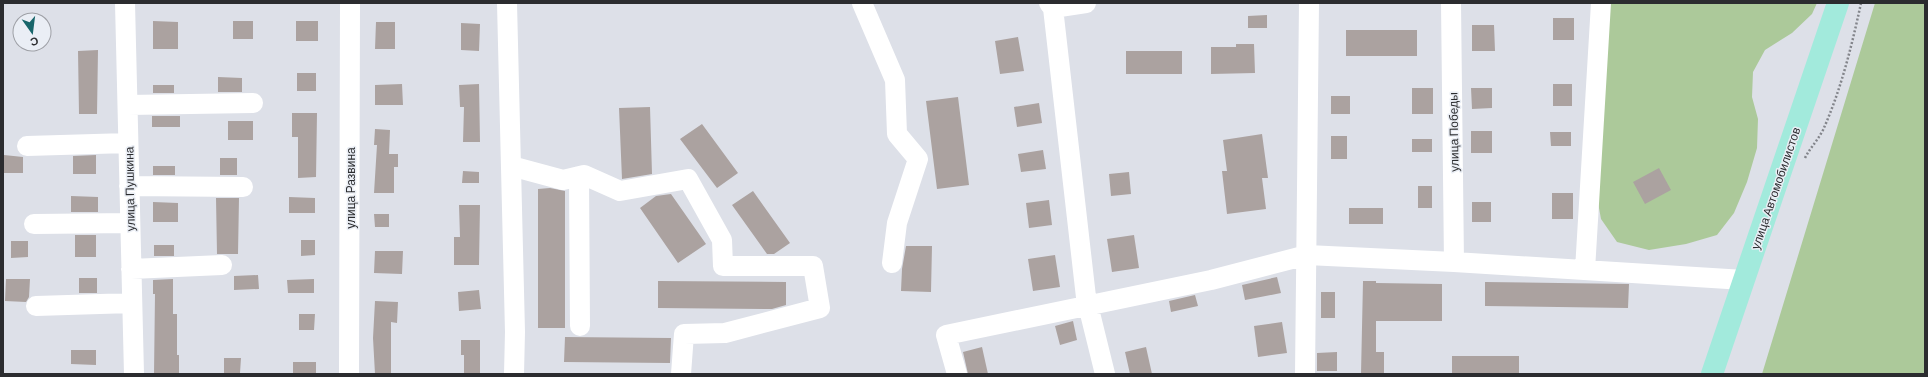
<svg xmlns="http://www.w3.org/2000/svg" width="1928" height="377" font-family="Barlow,sans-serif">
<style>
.green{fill:#acc99a}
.building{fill:#aba2a0}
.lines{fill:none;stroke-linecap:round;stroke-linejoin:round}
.path{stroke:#83858b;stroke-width:2.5;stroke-dasharray:2 2;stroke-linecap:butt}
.minor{stroke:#fff;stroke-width:20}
.major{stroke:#a2eadc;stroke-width:22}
.labels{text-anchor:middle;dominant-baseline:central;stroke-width:3;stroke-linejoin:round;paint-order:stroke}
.street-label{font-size:12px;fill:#2b2c2f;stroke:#eaeef5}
</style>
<rect width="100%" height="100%" fill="#dde0e8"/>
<path class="green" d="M1607 3H1817L1812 14 1792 33 1765 50 1753 72 1752 97 1758 119 1757 148 1747 182 1734 213 1717 235 1686 244 1649 250 1617 242 1601 219 1595 186Z
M1875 3H1925V374H1762Z"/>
<path class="building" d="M1267 15V28H1248V16Z
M1553 18H1574V40H1553Z
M153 21 178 22V49H153Z
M233 21H253V39H233Z
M296 21H318V41H296Z
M376 22H395V49H375Z
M461 23 480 24 479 51 461 50Z
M1472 25H1494L1495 51H1472Z
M1346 30H1417V56H1346Z
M1018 37 1024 71 1000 74 995 41Z
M1236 44H1254L1255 73 1211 74V47H1236Z
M98 50 97 114H79L78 51Z
M1126 51H1182V74H1126Z
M297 73H316V91H297Z
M218 77 242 78V92H218Z
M402 84 403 105H375V85Z
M479 84 480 142H463L464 107H460L459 85Z
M1553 84H1572V106H1553Z
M153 85H174V93H153Z
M1412 88H1433V114H1412Z
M1471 88H1492V108L1472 109Z
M1331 96H1350V114H1331Z
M958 97 969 185 937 189 926 101Z
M1039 103 1042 123 1017 127 1014 107Z
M650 107 652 174 622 179 619 108Z
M292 113H317L316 177 298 178V137H292Z
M152 116H180V127H152Z
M228 121H253V140H228Z
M702 124 738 173 717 188 680 139Z
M375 129 390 130 389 154H398V167H394V193H374L377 145H374Z
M1471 131H1492V153H1471Z
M1550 132H1571V146H1551Z
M1262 134 1268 178H1262L1266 209 1227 214 1222 171H1227L1223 140Z
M1331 136H1347V159H1331Z
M1412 139H1432V152H1412Z
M1043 150 1046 169 1021 172 1018 154Z
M4 155 23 157V173H3Z
M96 155V174H73V156Z
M220 158H237V175H220Z
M153 166H175V175H153Z
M1659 168 1671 190 1645 204 1633 182Z
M463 171 479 172V183H462Z
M1129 172 1131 194 1111 196 1109 174Z
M1418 186H1432V208H1418Z
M550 188 565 191V328H538V189Z
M753 191 790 243 774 254H767L732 205Z
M1552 193H1573V219H1552Z
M671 194 706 244 678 263 640 208 656 196Z
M71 196 98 197V212H71Z
M289 197 315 198V213H289Z
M216 198H239L238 254H217Z
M1049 200 1052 225 1029 228 1026 203Z
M153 202 178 203V222H153Z
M1472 202H1491V222H1472Z
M459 205H480L479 265H454V237H460Z
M1349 208H1383V224H1349Z
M374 214H389V227H375Z
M75 235H96V257H75Z
M1134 235 1139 268 1112 272 1107 239Z
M301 240H315V255L301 256Z
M11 241H28V257L11 258Z
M154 245H174V256H154Z
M906 246H932L931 292 901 291 902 269Z
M375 251H403L402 274 374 273Z
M1055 255 1060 287 1033 291 1028 259Z
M258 275 259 289 234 290V276Z
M1277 277 1281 293 1245 300 1242 285Z
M79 278H97V293H79Z
M6 279H30L29 297 26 302 5 301Z
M173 279V314H177V355H179V374H154L155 294H153V280Z
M314 279V293H288L287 280Z
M658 281 786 282V305L772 309 658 308Z
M1363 281H1376V283L1442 284V321H1376V352H1384V374H1361Z
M1485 282 1629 284 1628 308 1485 306Z
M479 290 481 309 459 311 458 292Z
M1321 292H1335V318H1321Z
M1195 295 1198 306 1171 312 1169 301Z
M375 301 398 302 397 323 391 322V374H375L373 338Z
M299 314H315L314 330H299Z
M1073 321 1077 340 1060 345 1055 326Z
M1282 322 1287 353 1258 357 1254 326Z
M565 337 671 338 670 363 564 362Z
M461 340H480V374H464V355H461Z
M982 347 988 374H968L963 352Z
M1146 347 1152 374H1130L1125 352Z
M71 350H96V365L71 364Z
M1337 352V371H1317V353Z
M1452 356H1519V374H1452Z
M224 358H241L240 373H224Z
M293 362H316V374H293Z"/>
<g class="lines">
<path class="path" d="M1805 158C1810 148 1818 140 1823 130 1841 90 1852 45 1861 3"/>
<path class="minor" d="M125 3 134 374
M507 3 515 332 514 374
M862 3 895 80 897 134 918 159 897 223 892 263
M1049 3 1053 8 1086 3
M1451 3 1454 262
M1053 8 1086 297 1105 374
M128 105 253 103
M27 146 128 143
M511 166 563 180 584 175 620 191 688 179 722 240 723 266H813L820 308 725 333 684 334 681 374
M579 176 580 326
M129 186 243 187
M34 224 130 223
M131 269 222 265
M1585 270 1601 3
M36 306 132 303
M349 374 350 3
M957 374 946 335 1211 280 1307 255 1454 262 1744 280
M1305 374 1309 3"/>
<path class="major" d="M1712 374 1838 3"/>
</g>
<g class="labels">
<g class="street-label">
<text transform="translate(1453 132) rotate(-91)">улица Победы</text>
<text transform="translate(350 188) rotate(-90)">улица Развина</text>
<text transform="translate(1775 188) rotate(-71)">улица Автомобилистов</text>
<text transform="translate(129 189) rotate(-91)">улица Пушкина</text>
</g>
</g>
<rect width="1928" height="377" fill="none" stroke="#2b2c2f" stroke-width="8"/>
<g transform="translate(32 32) rotate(166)"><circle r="19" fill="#eaeef5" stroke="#9ea0a6"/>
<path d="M0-3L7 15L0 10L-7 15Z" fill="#17656a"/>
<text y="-6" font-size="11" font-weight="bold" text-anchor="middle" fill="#2b2c2f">С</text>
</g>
</svg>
